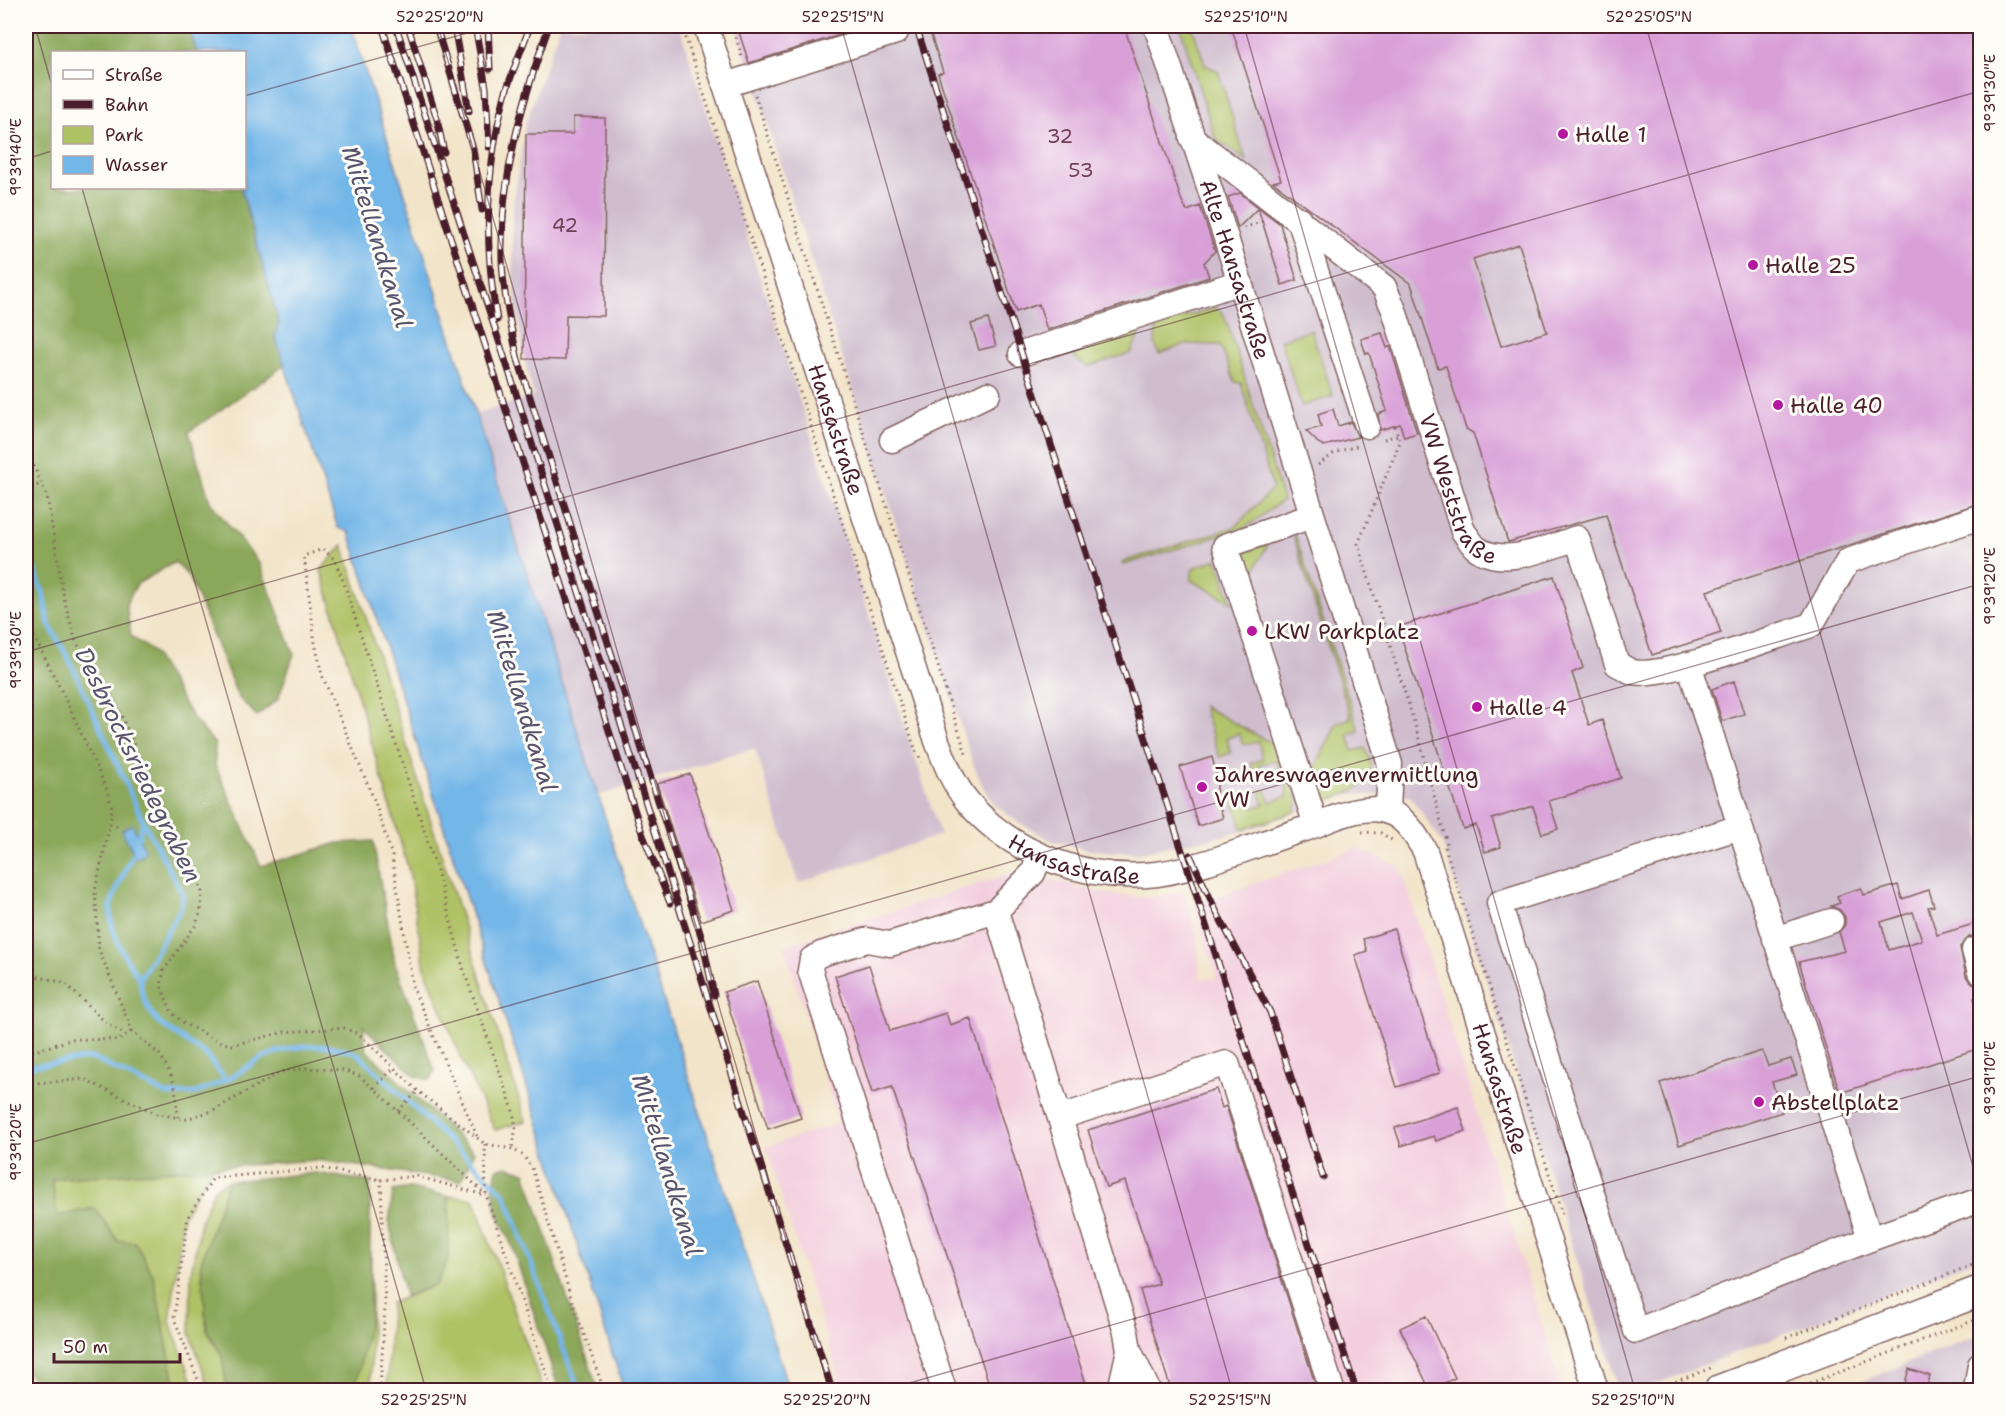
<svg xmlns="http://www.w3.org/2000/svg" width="2006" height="1416" font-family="'Shantell Sans',sans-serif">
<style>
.built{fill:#f3cfde}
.industrial{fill:#cfbdce}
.green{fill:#afc165;stroke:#7c7048;stroke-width:1.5}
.forest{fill:#8ba75a;stroke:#6a6342;stroke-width:1.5}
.water{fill:#73b6e8;stroke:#5e6a8a;stroke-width:1.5}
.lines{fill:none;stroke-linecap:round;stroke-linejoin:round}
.stream{stroke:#73b6e8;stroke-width:5}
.building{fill:#d9a0d8;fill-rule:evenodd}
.minor-casing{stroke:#856462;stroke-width:27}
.major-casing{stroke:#856462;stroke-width:33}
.path{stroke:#856462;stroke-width:3;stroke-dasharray:1.5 4.5;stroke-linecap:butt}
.minor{stroke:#fff;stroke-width:24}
.major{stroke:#fff;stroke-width:30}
.rail-casing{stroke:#4a1f2b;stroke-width:7}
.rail{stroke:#fdfcf7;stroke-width:4.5;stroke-dasharray:14;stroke-linecap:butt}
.ticks{fill:none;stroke:#4a1f2b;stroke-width:1.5;stroke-opacity:0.45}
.poi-dot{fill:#b5179e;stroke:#fdfcf7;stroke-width:2}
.labels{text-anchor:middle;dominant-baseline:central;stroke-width:6;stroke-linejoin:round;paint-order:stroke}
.number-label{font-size:20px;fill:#6e3f56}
.poi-label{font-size:22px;fill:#4a1f2b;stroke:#fdfcf7;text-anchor:start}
.street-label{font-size:22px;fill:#4a1f2b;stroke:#fdfcf7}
.water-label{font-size:24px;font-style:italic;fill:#58546d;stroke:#fdfcf7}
.neatline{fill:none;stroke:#4a1f2b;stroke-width:2}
.ticks-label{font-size:15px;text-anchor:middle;fill:#4a1f2b}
</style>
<rect width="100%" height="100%" fill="#fdfcf7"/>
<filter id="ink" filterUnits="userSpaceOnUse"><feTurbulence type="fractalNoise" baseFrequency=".0167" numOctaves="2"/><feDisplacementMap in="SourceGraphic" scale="12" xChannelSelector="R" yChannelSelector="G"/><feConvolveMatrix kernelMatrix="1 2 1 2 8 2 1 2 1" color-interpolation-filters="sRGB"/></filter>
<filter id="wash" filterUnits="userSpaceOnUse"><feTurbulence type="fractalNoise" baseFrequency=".008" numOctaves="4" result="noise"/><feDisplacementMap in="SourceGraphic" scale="24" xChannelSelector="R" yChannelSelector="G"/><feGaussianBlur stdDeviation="1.35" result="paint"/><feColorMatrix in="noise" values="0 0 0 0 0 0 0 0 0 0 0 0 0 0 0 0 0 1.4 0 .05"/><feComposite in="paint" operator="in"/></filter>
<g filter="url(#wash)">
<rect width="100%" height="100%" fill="#f2e4c9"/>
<path class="built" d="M1358 848 1401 868 1561 1386 1551 1390H843L766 1147 839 1123 784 946 1025 869 1040 876 1101 893 1146 898 1184 892 1197 933 1200 979H1217L1194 904Z"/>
<path class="industrial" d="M560 26H679L940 835 798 883 755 748 597 796 477 414 534 396 524 359 513 279 512 214 525 125Z
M736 26H1980V1258L1640 1390H1619L1442 842 1410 796 1348 794 1242 832 1135 853 1089 850 1050 840 1018 822 995 805 983 787 972 761Z
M1980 1334V1390H1838L1865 1380Z"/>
<path class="green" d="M1180 26H1192L1205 65 1218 71 1246 160 1215 138Z
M1215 308 1223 313 1228 325 1283 500 1245 528 1123 565 1122 562 1235 527 1273 488 1241 383 1235 382 1220 345 1186 344 1159 354 1155 344 1156 325Z
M1138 330 1141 331 1131 353 1087 367 1074 357 1079 348Z
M1311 330 1333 396 1302 406 1280 340Z
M1295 534 1359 731 1348 734 1353 751 1365 748C1367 753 1371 760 1371 766 1372 788 1342 796 1325 801L1317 794 1310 778 1337 723 1351 718 1294 538Z
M1266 544 1267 546 1247 583 1241 559 1247 551Z
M343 545 526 1121 495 1130 464 1065 425 969 409 871 321 570Z
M1217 559 1232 603 1191 580 1193 568Z
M1203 706 1277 746 1286 764 1283 768 1279 769 1276 760 1259 765 1262 775H1255L1251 763 1263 759 1258 742 1243 745 1239 734 1227 738 1231 753 1219 757Z
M1288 784 1293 786 1298 801 1295 812 1242 829 1233 799 1245 794 1253 808 1264 804 1260 792 1266 790 1270 802 1288 796 1285 785Z
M214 1166 183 1216 170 1322 196 1390H179L175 1384 153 1275 118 1241 95 1208 57 1216 52 1179Z
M228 1181 201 1263 207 1330 222 1356 227 1390H210L190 1333 191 1273 201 1220 215 1187Z
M449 1196 474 1199 543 1390H387L391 1303 436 1285 448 1260Z
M371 1256V1390H353L370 1317Z"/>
<path class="forest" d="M26 26H188L197 52H52V188H241L279 323 275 336 285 365 189 432 210 502 259 563 294 654 278 699 257 716 238 697 189 577 175 562 137 584 126 604 131 636 153 652 192 717 215 744V765L261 866 338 843 373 841 395 963 435 1071 430 1080 415 1076 363 1026 366 1050 474 1152 461 1181 317 1160 52 1179 57 1216 95 1208 118 1241 135 1242 153 1275 175 1384 179 1390H39L26 1370Z
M506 1166 525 1172 598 1390H559L512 1246 497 1212 493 1189 497 1169Z
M316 1173 370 1182V1317L356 1385 353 1390H227L222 1356 207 1330 201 1263 228 1181Z
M410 1188 449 1196 448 1260 436 1285 405 1296 389 1222 393 1191Z"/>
<path class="water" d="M188 26H351L789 1390H624L349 532 338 528 275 336 279 323 241 188H244V52H197Z
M132 824 146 851 138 857H135L122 830Z"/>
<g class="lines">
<path class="stream" d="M26 549 43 592 49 625 69 659 143 821 183 894 181 908 140 979 142 994 149 1010 160 1024 205 1054 226 1080C241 1073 252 1062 267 1056 294 1044 331 1042 358 1054L505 1194 579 1390
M139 837 143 821
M133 854C126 870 117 886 112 902 105 928 125 959 140 979
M26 1067 92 1058 168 1095 196 1093 226 1080"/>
</g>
<g id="blocks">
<path class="building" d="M737 26H869L749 63Z
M928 26H1124L1181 199 1187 211 1200 206 1215 251 1204 263 1209 277 1047 330 1039 304 1016 312 938 74 943 72Z
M1231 26H1980V503L1707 591 1721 633 1652 655 1606 515 1508 542 1473 433 1466 429 1446 366 1438 368 1411 284 1273 182 1281 180ZM1519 244 1547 332 1501 346 1473 259Z
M573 117 605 118 604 316 566 315 565 360 524 359 526 134H573Z
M1240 193 1280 224 1297 280 1282 285 1258 208 1238 228 1228 197Z
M988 319 996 346 979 350 971 324Z
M1382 333 1387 348 1390 346 1417 433 1404 437 1400 424 1380 430 1378 414 1387 411 1369 353 1366 354 1361 339Z
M1333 409 1338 426 1351 422 1358 437 1324 446 1318 443 1306 431 1321 427 1318 414Z
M1554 576 1583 668 1572 673 1589 725 1602 720 1621 778 1549 801 1558 829 1542 834 1533 806 1492 819 1501 847 1485 852 1476 825 1463 829 1398 627Z
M1734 681 1744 714 1722 721 1712 689Z
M1212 757 1218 780 1216 794 1223 818 1198 826 1180 767Z
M690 774 734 910 701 921 657 784Z
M1898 885 1902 899 1929 890 1934 906 1928 907 1937 935 1980 922V938L1970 936 1960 947 1966 976 1970 982 1980 986V997L1974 998 1980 1018V1048L1840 1093 1799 962 1845 951 1839 932 1845 925V917L1840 910 1831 906 1840 903 1837 896 1861 888 1864 895ZM1913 912 1922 940 1889 950 1881 922Z
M1394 929 1440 1073 1397 1087 1355 955 1367 951 1363 939Z
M869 965 890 1031 946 1013 950 1025 970 1018 1087 1387 1074 1390H991L892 1087 872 1093 835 976Z
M757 981 801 1118 768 1129 724 992Z
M1762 1051 1768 1066 1791 1059 1797 1075 1772 1082 1782 1112 1679 1145 1660 1083Z
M1216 1089 1222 1108 1226 1106 1317 1390H1171L1140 1290 1159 1284 1125 1181 1106 1187 1088 1130Z
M1458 1107 1466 1131 1436 1141 1434 1136 1401 1146 1395 1128Z
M1426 1316 1455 1378 1430 1390 1400 1328Z
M1909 1369 1930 1376 1926 1390H1903Z"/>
</g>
</g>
<g filter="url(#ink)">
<use href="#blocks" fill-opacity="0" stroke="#856462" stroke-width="1.5"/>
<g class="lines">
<defs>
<g id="minor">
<path id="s1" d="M706 26 937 741C945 762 953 784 968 802 1012 855 1089 882 1157 874 1203 868 1259 843 1305 829 1328 821 1363 802 1389 812 1406 818 1416 836 1425 851L1596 1390"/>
<path id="s2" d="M1156 26 1226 238 1390 764 1388 812"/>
<path d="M725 85 896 32"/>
<path id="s3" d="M1192 138 1384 287 1394 310 1463 531C1467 536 1471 543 1475 547 1502 569 1549 547 1577 538L1617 664C1622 666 1628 671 1633 672 1663 679 1777 636 1811 625L1848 561 1980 517"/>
<path d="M1299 219 1367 426"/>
<path d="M1021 354 1240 282"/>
<path d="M892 440 988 394"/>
<path d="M1312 516 1225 546 1316 825"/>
<path d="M1689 664 1870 1239"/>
<path d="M1740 827 1499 903 1636 1331 1870 1239 1980 1200"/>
<path d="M1040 856 1033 873 996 911 1126 1332 1129 1350 1120 1390"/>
<path d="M1775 939 1831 921"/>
<path d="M1974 950 1980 972"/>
<path d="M1061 1117 1227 1063 1332 1390"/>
<path d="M1129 1350 1148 1390"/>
<path d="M944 1390 810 970 812 959 821 954 867 940 890 944 996 911"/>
<path d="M1976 1390 1980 1365"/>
</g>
<path id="major" d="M1720 1390 1980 1291"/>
</defs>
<use href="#minor" class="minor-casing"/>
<use href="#major" class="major-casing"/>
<path class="path" d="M682 26 915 749 922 762
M732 26 743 60
M755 95 967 757
M1244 228 1266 220
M1395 426 1400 442 1358 544 1416 728 1448 848
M1384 439 1398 435
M26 449 47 496 64 599 76 642 113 697 164 814 197 876 202 892 201 912 195 926 164 970 161 986 172 1013 185 1024 223 1043 233 1045 284 1032 344 1028 360 1035 418 1091 485 1144 512 1149 523 1155 532 1168 573 1304 604 1390
M1318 465 1336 452 1360 445
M26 491 42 483
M26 620 65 698 107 790 112 807 110 824 95 891 99 950 132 1031 161 1056 170 1073 175 1086 178 1117
M110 824 119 827
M1362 832 1381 833 1392 840
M1445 847 1562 1214
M26 974 65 983 105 1022 126 1035
M26 1051H35L73 1039 119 1040 132 1031
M26 1084 84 1079 157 1114 186 1119 212 1111 281 1072 305 1068 343 1070 359 1076 374 1088 486 1195
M374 1088 394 1068
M398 1111 418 1091
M477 1136 413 988 392 856 375 802 322 675 315 643 304 556 323 549 334 559 343 580 436 867 464 971 512 1107 516 1127 512 1149
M485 1144 486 1195 552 1390
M1786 1338 1980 1262
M202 1390 174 1318 188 1217 213 1178 321 1168 381 1180
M380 1390 385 1306 381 1180 416 1176 484 1195
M1653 1390 1711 1368
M1793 1390 1980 1318"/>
<use href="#minor" class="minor"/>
<use href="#major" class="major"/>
<defs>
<path id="rail" d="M382 26 433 183
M396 26 514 387 832 1390
M408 26 437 119 444 152
M436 26 473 149 482 210
M454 26 469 111
M475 26 486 87 489 147
M488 26 490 69
M916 26 1356 1390
M431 177 641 830 670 903
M497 320C484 245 485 169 505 95 512 72 522 49 530 26
M516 353 702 939 714 995
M518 360C511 327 503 293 502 259 500 177 522 102 549 26
M1190 855 1217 913 1270 1012 1323 1177"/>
</defs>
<use href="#rail" class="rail-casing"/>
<use href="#rail" class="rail"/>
</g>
</g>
<path class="ticks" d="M35 26 52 86M438 26 829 1390M841 26 1232 1390M1244 26 1635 1390M1646 26 1980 1191M244 96 492 26M26 159 52 151M82 188 426 1390M26 652 1980 91M26 1144 1980 584M885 1390 1980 1076"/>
<g class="poi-dot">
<circle cx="1563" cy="134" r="6"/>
<circle cx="1753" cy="265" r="6"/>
<circle cx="1778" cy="405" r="6"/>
<circle cx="1252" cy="631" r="6"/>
<circle cx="1477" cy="707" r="6"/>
<circle cx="1202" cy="787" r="6"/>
<circle cx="1759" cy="1102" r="6"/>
</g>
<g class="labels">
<g class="number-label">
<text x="1060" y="136">32</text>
<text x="1081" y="170">53</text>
<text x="565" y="225">42</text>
</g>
<g class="poi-label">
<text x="1575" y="134">Halle 1</text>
<text x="1765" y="265">Halle 25</text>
<text x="1790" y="405">Halle 40</text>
<text x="1264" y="631">LKW Parkplatz</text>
<text x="1489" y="707">Halle 4</text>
<text x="1214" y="774">Jahreswagenvermittlung<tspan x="1214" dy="25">VW</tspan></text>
<text x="1771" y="1102">Abstellplatz</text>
</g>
<g class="street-label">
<text stroke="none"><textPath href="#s2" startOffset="256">Alte Hansastraße</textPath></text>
<text stroke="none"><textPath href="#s1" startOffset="424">Hansastraße</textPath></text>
<text stroke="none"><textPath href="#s3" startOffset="460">VW Weststraße</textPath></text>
<text stroke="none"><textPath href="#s1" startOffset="945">Hansastraße</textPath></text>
<text stroke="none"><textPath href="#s1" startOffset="1576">Hansastraße</textPath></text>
</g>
<g class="water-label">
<text transform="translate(377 237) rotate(73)">Mittellandkanal</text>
<text transform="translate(522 701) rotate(73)">Mittellandkanal</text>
<text transform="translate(138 765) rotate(64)">Desbrocksriedegraben</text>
<text transform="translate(667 1165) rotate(73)">Mittellandkanal</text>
</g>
</g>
<rect width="2006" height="1416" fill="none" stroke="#fdfcf7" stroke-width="66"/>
<rect x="51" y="51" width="195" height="138" fill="#fdfcf7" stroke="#b5a4a5" stroke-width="1.5"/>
<rect x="63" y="70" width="30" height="9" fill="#ffffff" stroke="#b5a4a5" stroke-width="1.5"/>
<text x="105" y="81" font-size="18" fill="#4a1f2b">Straße</text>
<rect x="63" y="100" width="30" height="9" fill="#4a1f2b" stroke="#b5a4a5" stroke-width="1.5"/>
<text x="105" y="111" font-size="18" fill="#4a1f2b">Bahn</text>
<rect x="63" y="126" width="30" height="18" fill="#afc165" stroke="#b5a4a5" stroke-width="1.5"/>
<text x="105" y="141" font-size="18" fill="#4a1f2b">Park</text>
<rect x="63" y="156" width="30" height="18" fill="#73b6e8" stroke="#b5a4a5" stroke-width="1.5"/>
<text x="105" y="171" font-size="18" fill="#4a1f2b">Wasser</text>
<path d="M54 1353v9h126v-9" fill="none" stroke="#4a1f2b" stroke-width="3"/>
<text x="63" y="1353" font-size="18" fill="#4a1f2b" stroke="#fdfcf7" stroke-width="4.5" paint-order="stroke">50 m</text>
<rect x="33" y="33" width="1940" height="1350" class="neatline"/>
<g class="ticks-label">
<text x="440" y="22">52°25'20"N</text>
<text x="843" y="22">52°25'15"N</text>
<text x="1246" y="22">52°25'10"N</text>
<text x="1649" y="22">52°25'05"N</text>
<text transform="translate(1990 93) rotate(-90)" y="5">9°39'30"E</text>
<text transform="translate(16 157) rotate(-90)" y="5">9°39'40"E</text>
<text transform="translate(1990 586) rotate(-90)" y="5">9°39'20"E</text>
<text transform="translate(16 650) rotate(-90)" y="5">9°39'30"E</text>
<text transform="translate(1990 1078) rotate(-90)" y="5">9°39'10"E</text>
<text transform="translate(16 1142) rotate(-90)" y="5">9°39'20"E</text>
<text x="424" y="1405">52°25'25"N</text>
<text x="827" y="1405">52°25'20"N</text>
<text x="1230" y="1405">52°25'15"N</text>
<text x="1633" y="1405">52°25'10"N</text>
</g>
</svg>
